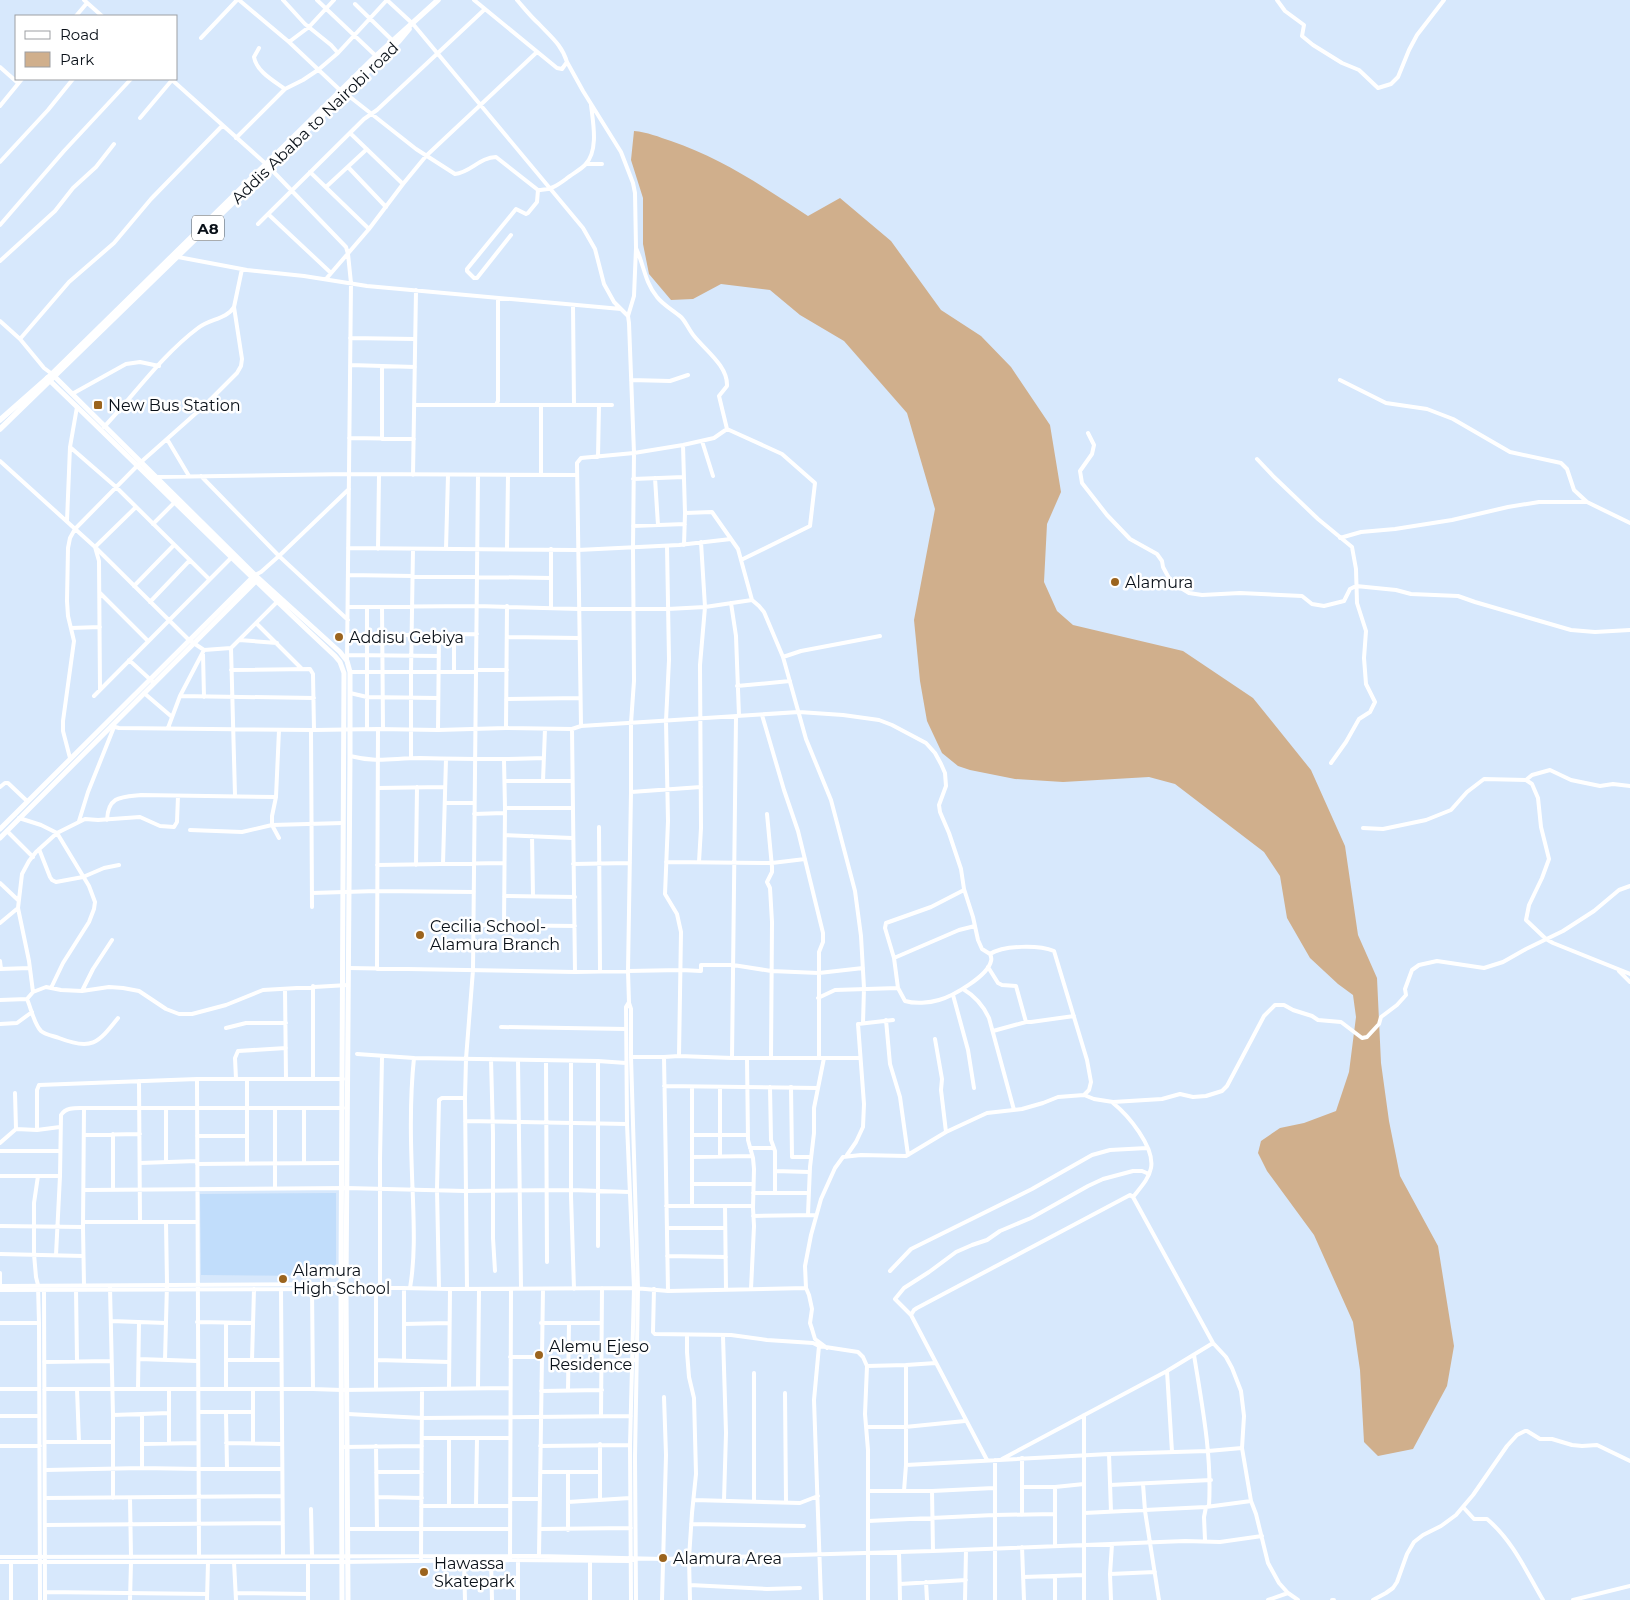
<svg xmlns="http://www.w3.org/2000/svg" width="1630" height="1600" font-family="Montserrat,sans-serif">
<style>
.built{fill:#c1ddfb}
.green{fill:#d0af8c}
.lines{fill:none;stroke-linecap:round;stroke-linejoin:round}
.minor{stroke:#fff;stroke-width:4}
.major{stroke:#fff;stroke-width:5}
.highway{stroke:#fff;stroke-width:5.5}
.poi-dot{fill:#9b641e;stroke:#fff;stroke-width:2}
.labels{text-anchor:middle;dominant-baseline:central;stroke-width:5;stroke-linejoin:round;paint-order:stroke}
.shield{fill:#fff;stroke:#53585d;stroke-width:1}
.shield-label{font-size:15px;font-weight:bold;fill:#091018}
.street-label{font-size:16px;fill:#091018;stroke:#fff}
.poi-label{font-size:16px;fill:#091018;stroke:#fff;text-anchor:start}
</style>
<rect width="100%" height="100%" fill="#d7e8fc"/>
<path class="built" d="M336 1193V1276L201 1275 200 1194Z"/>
<path class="green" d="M634 131C647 132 659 137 671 141 721 158 764 187 808 216L840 198 891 241 941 310 981 336 1011 367 1050 425 1061 492 1047 524 1044 582 1057 611 1073 625 1183 651 1253 698 1311 770 1345 846 1358 935 1377 978 1381 1063 1389 1121 1400 1176 1438 1246 1454 1346 1447 1386 1413 1449 1378 1456 1364 1442 1360 1370 1353 1322 1314 1235 1267 1171 1258 1153 1261 1141 1280 1128 1304 1123 1336 1111 1349 1072 1356 1017 1353 995 1338 984 1310 958 1287 918 1280 876 1264 852 1175 784 1149 777 1063 782 1015 779 970 770 958 766 942 753 927 721 920 681 914 620 935 509 907 413 844 341 800 315 770 290 721 284 693 299 671 300 649 274 643 244V198L631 160Z"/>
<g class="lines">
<path class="minor" d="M84 0 102 16
M239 0 289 42 341 91 345 93 416 149 455 174C470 173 480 157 496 157L538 190C549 191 558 185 566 179 572 174 580 170 585 165 599 151 593 122 591 105
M283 0 305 24 331 45 338 53
M317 0 376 56
M387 0 413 24 583 228 595 249 604 284 614 302 628 316 629 323 634 453 633 548 634 681 631 723V792L628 971 629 1003
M474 0 557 68 562 69 567 62C562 45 551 37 539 24 531 17 524 8 517 0
M1277 0 1285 11 1304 25 1302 36 1313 45 1342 63 1359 70 1378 88 1391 84 1398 77 1409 50 1417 35 1444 0
M355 4 393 41
M76 16 87 3
M201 38 237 0
M289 42 309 27 334 0
M259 48 254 57C256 71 274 81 285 89
M567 62 583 91 621 152 633 183 635 193 636 248 634 296 628 316
M0 67 18 83
M171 79 266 164 346 247 348 254 351 283 347 661
M0 106 22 79
M140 118 172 80
M350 133 403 184
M236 138 285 89 303 80 318 70 338 53 387 0
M0 162 48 110 73 79
M586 164H602
M348 167 386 207
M310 172 369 229
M326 187 367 149
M268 214 331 273
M258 224 364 119 377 110 485 9
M0 225 64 151 131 79
M511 235 477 278H474L467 271V269L516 209 526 214 528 213 537 202 538 190
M636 248C644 265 645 283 657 297 663 305 673 310 681 317 686 322 689 330 694 336 705 350 728 366 727 386L719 396 727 429 782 454 815 483 810 526 741 560
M178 257 247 270 304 276 367 286 621 309
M0 261 55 211 73 188 96 167 114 144
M326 279 369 229 403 184 426 156 537 52
M573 305 574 405
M0 321 20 339 44 368 52 374
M350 338 415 339
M20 339 69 282 114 243 151 199 222 126
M350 365 415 367
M382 366V439
M631 380 670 381 688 375
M1340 380 1386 403 1427 409 1453 419 1510 452 1561 463 1567 469 1574 490 1587 502
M72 394 126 364 140 362 159 366
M414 405H599L598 457
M496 405 498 401V298
M599 405H612
M104 427C135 394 162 355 198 328 209 319 227 319 234 307L242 269
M1088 433 1094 445 1092 454 1080 471 1082 483 1107 515 1130 539 1157 554 1162 561 1163 567 1170 580 1176 585 1189 593 1202 595 1240 593 1302 596 1312 604 1324 606 1344 601 1350 589 1356 586 1396 590 1411 594 1458 596 1475 602 1571 630 1595 632 1630 630
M349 438 414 439
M167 439 189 476
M702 441 713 476
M683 445 685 513 684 545
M70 447 116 487 209 579
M1257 459 1274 477 1318 519 1352 547 1356 569 1357 603 1366 631 1364 658 1366 684 1375 702 1370 712 1359 719 1346 742 1331 763
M0 461 95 547 189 640 204 650 231 648 235 795
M413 475 416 290
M541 475V405
M201 476 279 556 348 620
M155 477 349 474 576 475
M655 478 658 525
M633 479 684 477
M685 513 712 512 738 549 752 600 759 606 764 612 783 657 806 739 831 800 855 891 861 936 864 988 863 1023
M67 521 70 447 77 407
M153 524 176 501
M633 526 685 524
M1340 538 1361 532 1395 529 1452 520 1508 507 1539 502H1587L1630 523
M667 546 669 660 666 721 668 821 665 894 677 914 681 932 679 1056
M348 548 578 550 679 545 731 539
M378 549 379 475
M446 549 448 475
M507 549 508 475
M255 575 261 572 279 556 349 489
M348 575 551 578
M134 586 174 545
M100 593 148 641
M150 602 190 560
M731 603 736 636 739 716
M348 607 477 606 579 609H668L705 607 752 600
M367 607V729
M382 607 383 729
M551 607V549
M256 623 301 668
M71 628 100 627
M348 635 477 634
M507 637 579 638
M239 640 277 643
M231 648 277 602
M203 654 204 697
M348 655 439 656
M783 657 801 651 880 636
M129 660 154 683
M231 670 310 669 313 674 314 730
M476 670H507
M350 672H476
M454 672V634
M737 686 790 681
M100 690 99 561 95 547 136 507
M144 693 172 717
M350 693 367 697 438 698
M94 696 233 556
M180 696 314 698
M506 699 580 698
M762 715 784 790 798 831 823 933V942L819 952V1058
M111 726 119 728 314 730 378 729 438 730 506 728 572 729 581 726 799 712 843 715 879 720 892 725 926 743 935 753 941 764 945 773 946 786 939 805 940 812 949 833 961 869 964 889 973 917 978 940 982 949 990 954C991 956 992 958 991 961 988 976 953 996 939 1000 929 1003 915 1004 905 1001L898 988 894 958 885 928 886 923 931 907 964 890
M581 726 577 463 581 458 634 453 683 445 714 438 727 429
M168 728 180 696 204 650
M506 728 507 606
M572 729 575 972
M311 730 312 907
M438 730 439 634
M350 756C377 763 393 758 420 758 461 759 502 760 544 758
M70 758 63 731V721L74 641 68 616 67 601 68 548 70 538 75 529 141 462 203 407 237 373 241 366 242 359 234 307
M411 758V672L413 549
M1526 780 1532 784 1538 798 1541 827 1549 859 1542 878 1529 905 1526 920 1546 939 1553 943 1630 974
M505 781H572
M543 781 545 729
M0 787 5 783H8L27 801
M378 788 444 787
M631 792 701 787
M445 803H474
M505 808H572
M474 814 504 813
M767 814 772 867V872L767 882 770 888 772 922 771 1058
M19 818 41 825 57 833 89 886 95 902 94 909 89 922 63 963 51 988
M107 820C108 796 121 797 141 795L276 797
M79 821 88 792 114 727
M599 827 600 971
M1363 828 1383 829 1426 820 1451 810 1467 792 1484 779 1526 780 1532 775 1550 770 1571 780 1600 786 1613 784 1630 786
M190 830 242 832 272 825 343 823
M7 831 33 857
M505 835 572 838
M532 836 533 896
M279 838 272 825V816L276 797 279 730
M39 849 50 877 52 880 56 882 83 877 104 868 119 865
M666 862 772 863 805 859
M699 862 701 828 700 665 705 607 701 542
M443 864 446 759
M573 864 630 863
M377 865 504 863
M416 865 417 787
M0 883 18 900
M312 893 377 891 474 892
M504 896 575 897
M0 923 18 908
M473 925 575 926
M504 925 505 808 504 760
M990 954C1004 945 1039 945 1054 951L1087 1060 1091 1082 1089 1090 1084 1095
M894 958 959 930 975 926
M0 961 1 969
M988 967 998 983 1002 985 1016 986 1026 1022
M349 968 575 972 681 970 701 971V965H733L771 971 819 973 863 968
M0 969 30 968
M377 969 378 729
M1619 971 1630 982
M285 989 286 1079
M963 989C975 996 983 1005 989 1018L1014 1110
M82 991 93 969 112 940
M33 992 29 961 18 908 22 874 29 861 36 852 57 833 85 819 98 820 140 817 160 826 174 827 177 822 178 796
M953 995 968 1050 974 1088
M818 998 835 990 898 988
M27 999C31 1008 34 1024 41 1031 46 1035 54 1036 59 1038 92 1051 98 1043 118 1018
M0 1000 27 999 33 992 46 987 61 990 82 991 109 987 123 988 139 991 166 1009 179 1014H192L226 1005 263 990 348 985
M629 1002 626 1007 627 1124 634 1288 630 1445 631 1600
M629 1003 631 1009V1057L638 1289 635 1457 636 1600
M886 1020 890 1064 900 1097 908 1155
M0 1024 17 1023 32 1012
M501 1027 626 1029
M226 1028 246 1023H286
M993 1031 1026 1022H1031L1074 1016
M935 1039 942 1079 941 1090 946 1132
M357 1054 414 1058 598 1061 626 1063
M631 1057H664L679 1056 732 1058H860
M664 1057 668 1291
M732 1058 736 717
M747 1058 748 1140 753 1158 754 1169 753 1208 754 1226 751 1289
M491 1059 493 1134V1238L495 1271
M518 1060 521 1288
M546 1061 547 1262
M571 1061V1196L574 1289
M197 1079 199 1557
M236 1079 235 1058 238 1051 286 1048
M313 1079V986
M139 1081 140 1222
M664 1086 818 1088
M692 1087V1206
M770 1087 771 1140 775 1151V1193
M791 1087 792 1157H811
M15 1093 16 1129
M1113 1103C1128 1115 1155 1147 1151 1168 1149 1179 1140 1188 1133 1197
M275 1108V1188
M304 1108V1163
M465 1121 627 1124
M60 1127 37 1130V1090L39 1085 197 1079H343
M113 1134V1189
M85 1135 140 1134
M692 1135H748
M197 1136H247
M0 1143 16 1129 37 1130
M750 1148H774
M0 1151H60
M847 1155 856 1142 863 1127 864 1104 858 1024 893 1020
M692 1157 752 1156
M720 1157V1087
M166 1162V1108
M140 1163 197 1161
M197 1164 342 1163
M247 1164V1079
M775 1171 809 1172
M0 1176H60L61 1115C66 1107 76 1108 84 1108
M38 1176 34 1203V1254L36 1277 38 1285 39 1323 40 1600
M692 1184H753
M84 1190 347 1188 465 1191 571 1190 629 1192
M753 1193H809
M1133 1197 1213 1343 1226 1357 1232 1368 1241 1391 1244 1416 1242 1448 1251 1501 1256 1514 1268 1563 1279 1583 1288 1593 1298 1600
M666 1206H753
M725 1206 726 1290
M808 1214 810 1167 814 1133V1108L824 1058
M753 1216 816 1215
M83 1222H197
M0 1226 83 1227
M667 1228H725
M598 1246V1061
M0 1254 83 1256
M56 1255 60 1176
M667 1256 726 1257
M890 1271 911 1249 1032 1189 1092 1155 1110 1150 1147 1148
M0 1273V1286L343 1284
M84 1285 83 1227 84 1108H343
M44 1287 45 1600
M376 1287V1390
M380 1287V1159L382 1057
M110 1288 113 1415V1498
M404 1288V1360
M410 1288C415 1259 414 1229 413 1200 411 1153 409 1105 414 1058
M76 1289 77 1361
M281 1289 283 1556
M312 1289 313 1389
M439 1289 437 1189 439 1100 442 1098H465
M467 1289 465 1098 466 1059 473 970 478 475
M654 1289 653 1332 655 1334 731 1335 767 1340 813 1343 819 1346 858 1352 863 1357 867 1366 865 1414 868 1450V1600
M0 1290 341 1289 352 1287 450 1289 634 1288 668 1291 806 1288
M911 1315 914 1310 917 1308 1130 1195 1133 1197
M111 1321 166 1323
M197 1322 253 1323
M0 1323H39
M541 1323H601
M404 1324 449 1323
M687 1335V1352L689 1377 694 1398 696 1474 692 1513 689 1558 690 1600
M723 1336 726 1433 724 1500
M819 1346 814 1400 821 1600
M827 1348 815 1339 812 1329 810 1323 812 1309 809 1295 806 1288 805 1266 811 1235 821 1199 835 1168 843 1157 861 1155 906 1156 946 1132 987 1113 1022 1109 1043 1103 1058 1097 1084 1095 1094 1099 1113 1102 1162 1099 1180 1094 1193 1097 1206 1096 1222 1091 1227 1086 1264 1016 1275 1005H1284L1293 1010 1312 1016 1318 1020 1341 1022 1362 1038 1367 1037 1379 1024 1381 1017 1397 1005 1406 995 1405 989 1412 970 1419 965 1437 961 1484 968 1503 962 1526 949 1563 931 1594 911 1619 890 1630 886
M1194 1355C1202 1405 1212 1455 1209 1506
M510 1357H541
M139 1359 197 1361
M165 1360 167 1284 166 1222
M226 1360H281
M252 1360 254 1289
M377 1360 449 1362
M44 1362 111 1361
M569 1362 634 1360
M906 1365 936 1363
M867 1366 906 1365V1465L904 1491
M1167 1371 1172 1452
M754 1373V1501
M478 1388 479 1289
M0 1389H39
M44 1389H313L342 1390 510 1388
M77 1389 79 1442
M138 1389 139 1322
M226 1389V1323
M449 1389 450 1289
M568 1390 569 1323
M541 1391 602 1390
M785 1393 786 1502
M199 1412H253
M226 1413 227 1469
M348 1414 422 1418 631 1416
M113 1415 169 1413
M1084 1415V1600
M0 1416H39
M601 1416 602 1288
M867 1427H905L965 1421
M422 1438H510
M449 1438V1506
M45 1442H113
M169 1443V1389
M226 1443 281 1444
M253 1443V1389
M142 1444 198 1443
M600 1444V1499
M0 1446H40
M376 1446 377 1529
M540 1446 630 1445
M342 1447 422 1446
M1109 1454 1111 1512
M1002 1459 1167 1371 1213 1343
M987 1460 911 1315 895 1299 904 1288 929 1272 956 1252 972 1245 987 1240 1000 1231 1031 1218 1088 1186 1103 1179 1133 1171H1142L1149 1174
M995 1460V1600
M906 1465 1109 1454 1208 1451 1242 1448
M142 1468V1414
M46 1470 142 1468 198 1469H282
M376 1472H422
M540 1472H600
M1143 1484 1145 1511 1159 1600
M1110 1485 1211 1480
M1022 1487H1055L1084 1484
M868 1491H932L994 1488
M932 1491 933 1551
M377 1497 422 1498
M45 1498 282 1496
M130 1498 131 1557
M510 1499H540
M694 1500 800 1503 818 1496
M568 1502 630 1498
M421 1506H510
M476 1506 477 1438
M1463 1507 1474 1519H1487C1513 1541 1526 1571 1543 1600
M311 1509 312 1556
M1084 1513 1206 1507 1251 1501
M1022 1515V1458
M868 1521 994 1515 1055 1514
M691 1524 804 1526
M45 1525 283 1523
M348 1529H510
M540 1529 631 1528
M568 1530V1472
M1205 1540 1204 1517 1206 1507
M1055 1546V1487
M1022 1547 1024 1600
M899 1552 900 1600
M539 1556 543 1289
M0 1557 539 1556 663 1559 933 1551 1185 1541 1220 1542 1262 1536
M421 1558 422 1389
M510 1558 511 1289
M491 1560 492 1600
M590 1560V1600
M464 1561 465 1600
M0 1562H342L491 1560 631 1561 635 1559
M11 1562V1600
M234 1562 236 1600
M1110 1574 1155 1572
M1023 1577 1084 1575
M1055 1577V1600
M926 1582 927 1600
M900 1584 966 1580
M690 1585 767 1589 800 1588
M45 1592 207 1594
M236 1593 308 1594
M130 1600 131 1562
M207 1600 208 1562
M308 1600V1562
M518 1600V1560
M662 1600 666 1455 664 1397
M965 1600 966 1550
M1111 1600 1110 1574 1112 1544
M1268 1600 1288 1593
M1332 1600H1334
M1373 1600 1386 1593 1393 1588 1397 1582 1407 1554 1414 1542 1423 1535 1441 1526 1456 1515 1473 1495 1507 1446 1517 1435 1525 1431H1527L1540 1439H1552L1572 1445 1582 1446 1597 1445 1630 1461
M1573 1600 1630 1586"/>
<path class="major" d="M52 374 255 575 340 652 347 661 350 672V756L346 1288 348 1600
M47 378C143 470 237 565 335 656L340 662 344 673 341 1284 342 1600
M0 829 253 577
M0 838 257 580"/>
<path class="highway" d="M0 420 52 374 376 56 438 0
M0 429 399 41 409 29"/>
</g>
<g class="poi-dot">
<rect x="93" y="400" width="10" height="10" rx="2.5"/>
<circle cx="1115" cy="582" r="5"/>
<circle cx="339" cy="637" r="5"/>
<circle cx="420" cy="935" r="5"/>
<circle cx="283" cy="1279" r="5"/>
<circle cx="539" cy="1355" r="5"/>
<circle cx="663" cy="1558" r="5"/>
<circle cx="424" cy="1572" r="5"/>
</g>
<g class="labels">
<rect class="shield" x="192" y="215.5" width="32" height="25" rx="4"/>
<g class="shield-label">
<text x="208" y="228">A8</text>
</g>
<g class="street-label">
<text transform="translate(315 123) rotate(-44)">Addis Ababa to Nairobi road</text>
</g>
<g class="poi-label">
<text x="108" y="405">New Bus Station</text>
<text x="1125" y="582">Alamura</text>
<text x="349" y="637">Addisu Gebiya</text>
<text x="430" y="926">Cecilia School-<tspan x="430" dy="18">Alamura Branch</tspan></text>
<text x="293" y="1270">Alamura<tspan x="293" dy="18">High School</tspan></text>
<text x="549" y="1346">Alemu Ejeso<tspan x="549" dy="18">Residence</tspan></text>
<text x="673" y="1558">Alamura Area</text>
<text x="434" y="1563">Hawassa<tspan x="434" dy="18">Skatepark</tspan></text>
</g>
</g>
<rect x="15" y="15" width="162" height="65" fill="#ffffff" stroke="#9d9fa3"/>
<rect x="25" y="31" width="25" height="8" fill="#ffffff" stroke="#9d9fa3"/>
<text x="60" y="40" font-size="15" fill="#091018">Road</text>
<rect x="25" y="52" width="25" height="15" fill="#d0af8c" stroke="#9d9fa3"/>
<text x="60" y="65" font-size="15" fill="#091018">Park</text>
</svg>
